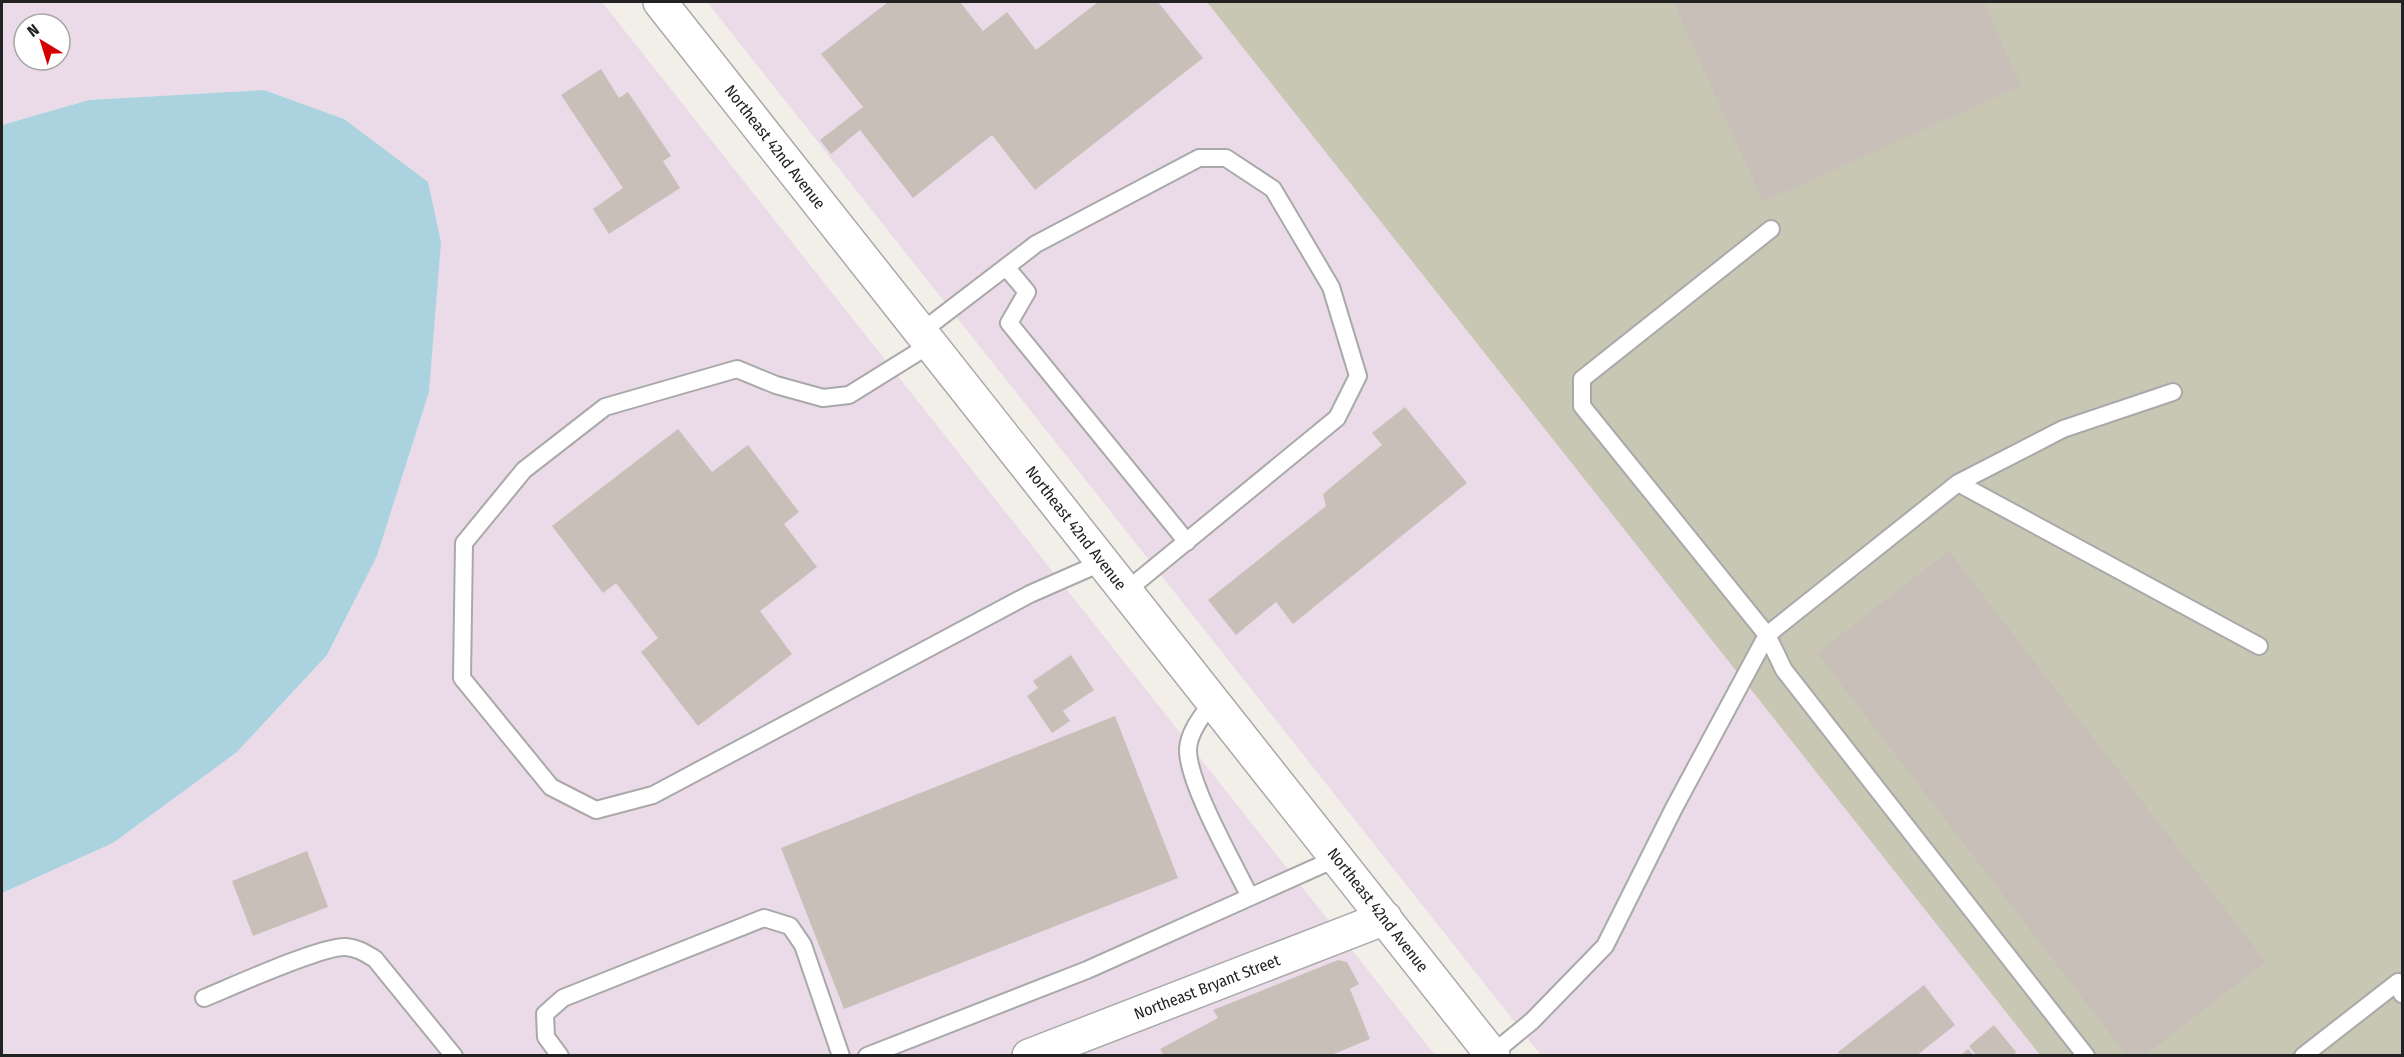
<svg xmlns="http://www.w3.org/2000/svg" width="2404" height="1057" font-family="'Fira Sans Condensed',sans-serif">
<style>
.industrial{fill:#ebdbe8;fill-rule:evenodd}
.construction{fill:#c7c7b4}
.water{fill:#aad3df}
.building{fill:#c7bfb8}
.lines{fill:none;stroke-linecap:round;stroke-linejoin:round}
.service-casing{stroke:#a9a9a9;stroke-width:20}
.minor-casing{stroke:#a9a9a9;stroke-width:36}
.service{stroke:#fff;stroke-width:16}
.minor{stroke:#fff;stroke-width:33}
.labels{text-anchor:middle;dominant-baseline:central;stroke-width:5;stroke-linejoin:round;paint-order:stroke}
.street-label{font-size:16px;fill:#222;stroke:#fff}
</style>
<rect width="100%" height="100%" fill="#f2efe9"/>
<path class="industrial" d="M2 2H602L1435 1055H2V893L113 843 237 752 327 655 377 556 429 392 437 285 344 119 264 90 89 100 2 125ZM24 24H60V60H24Z
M707 2H2402V1055H1541Z"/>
<path class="construction" d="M1207 2H2402V1055H2040Z"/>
<path class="water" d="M264 90 344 119 428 182 441 242 429 392 377 556 327 655 237 752 113 843 2 893V125L89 100Z"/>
<path class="building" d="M888 2H960L983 31 1007 12 1036 50 1098 2H1158L1203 58 1035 190 992 135 913 198 860 130 831 154 820 140 863 107 821 54Z
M1673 2H1984L2021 86 1763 202Z
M601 69 619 98 628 92 671 156 663 161 680 188 609 234 593 209 623 188 561 95Z
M1405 407 1467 483 1293 624 1276 602 1236 635 1208 600 1326 506 1323 494 1382 445 1372 433Z
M678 429 712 472 748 445 799 512 784 524 817 567 760 611 792 654 698 726 641 652 658 638 616 583 603 593 552 526Z
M1949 551 2266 962 2144 1056H2127L1817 653Z
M1071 655 1094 690 1063 711 1070 721 1052 733 1027 696 1038 688 1033 681Z
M1115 716 1178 878 844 1009 781 848Z
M307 851 328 907 253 936 232 881Z
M1338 960 1347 962 1359 984 1350 989 1370 1039 1329 1056H1164L1160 1049 1218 1018 1213 1010Z
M1924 985 1955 1025 1916 1056H1840L1838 1052Z
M1994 1025 2016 1052 2013 1056H1977L1969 1046Z
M1968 1049 1974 1056H1960Z"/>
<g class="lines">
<defs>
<path id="service" d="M1771 229 1582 379V406L1767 635 1784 670 2086 1056
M1006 267 1027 292 1009 323 1187 542
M921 332 1036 244 1199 158H1226L1273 189 1331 287 1358 376 1337 418 1126 591
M931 344 849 395 823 398 776 385 737 369 605 407 524 470 464 543 462 678 551 787 596 810 653 795 1030 594 1103 562
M1958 483 2259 646
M1213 701C1203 715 1189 731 1188 749 1187 782 1234 864 1250 897
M204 998C231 987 323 945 346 947 358 948 365 953 375 959L454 1056
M1492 1054 1532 1021 1605 946 1674 808 1767 635 1958 483 2063 429 2173 392
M560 1056 546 1037 545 1014 563 998 764 918 790 926 803 945 841 1056
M867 1056 1087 970 1337 858
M2303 1056 2398 982 2402 994"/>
<path id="minor" d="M660 2 1493 1056
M1029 1056 1385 918"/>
</defs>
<use href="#service" class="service-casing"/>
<use href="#minor" class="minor-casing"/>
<use href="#service" class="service"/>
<use href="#minor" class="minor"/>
</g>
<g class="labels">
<g class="street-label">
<text transform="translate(775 147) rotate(52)">Northeast 42nd Avenue</text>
<text transform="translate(1076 528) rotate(52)">Northeast 42nd Avenue</text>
<text transform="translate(1378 910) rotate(52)">Northeast 42nd Avenue</text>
<text transform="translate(1207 987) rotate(-21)">Northeast Bryant Street</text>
</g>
</g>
<rect width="2404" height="1057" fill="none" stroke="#222222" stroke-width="6"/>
<g transform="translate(42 42) rotate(322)"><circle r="28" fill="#ffffff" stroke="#a7a7a7" stroke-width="1.5"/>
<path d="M0-4.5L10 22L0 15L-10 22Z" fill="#d40000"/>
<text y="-9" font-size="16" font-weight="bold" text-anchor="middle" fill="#222222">N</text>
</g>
</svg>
